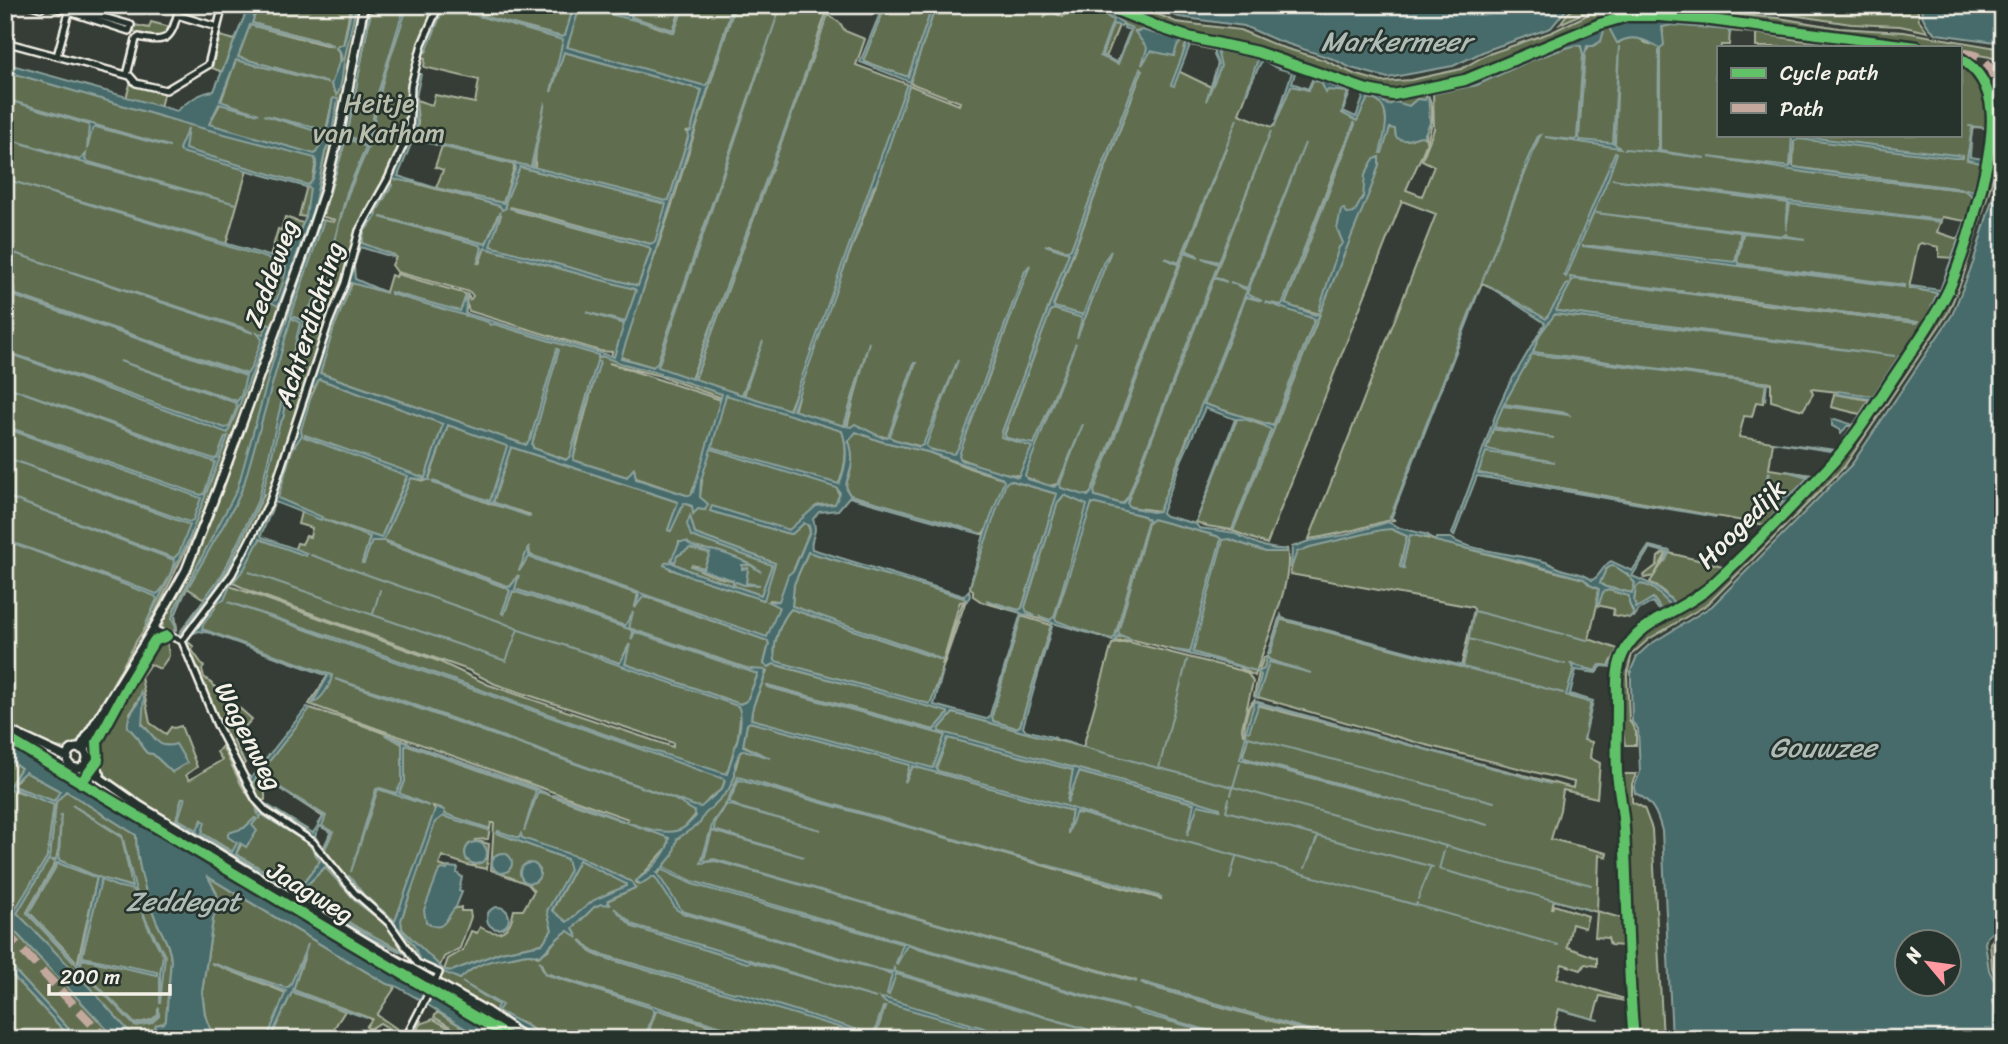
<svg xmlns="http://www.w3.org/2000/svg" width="2008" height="1044" font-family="Sriracha,sans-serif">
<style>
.green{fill:#606e50;stroke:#aab09c;stroke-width:2;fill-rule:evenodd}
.water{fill:#476b6a;stroke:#8ca19c;stroke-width:2;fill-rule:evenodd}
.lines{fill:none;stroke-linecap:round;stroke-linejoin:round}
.stream{stroke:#8ca19c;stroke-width:2}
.minor-casing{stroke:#f4f1e8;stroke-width:10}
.major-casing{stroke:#f4f1e8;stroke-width:12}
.minor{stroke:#26332d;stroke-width:5}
.major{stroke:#26332d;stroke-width:7}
.quiet{stroke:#c3a89e;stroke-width:9;stroke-dasharray:18 9;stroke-linecap:butt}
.cycleway-casing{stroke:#26332d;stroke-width:15}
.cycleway{stroke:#61c268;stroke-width:10}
.labels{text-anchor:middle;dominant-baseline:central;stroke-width:5;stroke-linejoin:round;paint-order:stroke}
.park-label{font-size:26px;fill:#b9bdab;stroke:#26332d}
.street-label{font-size:26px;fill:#f4f1e8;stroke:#26332d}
.water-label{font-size:28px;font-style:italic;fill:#afbbb6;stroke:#26332d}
</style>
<rect width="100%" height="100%" fill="#353d36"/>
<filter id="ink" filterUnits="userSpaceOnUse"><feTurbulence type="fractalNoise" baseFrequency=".0143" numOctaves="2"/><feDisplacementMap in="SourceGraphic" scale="14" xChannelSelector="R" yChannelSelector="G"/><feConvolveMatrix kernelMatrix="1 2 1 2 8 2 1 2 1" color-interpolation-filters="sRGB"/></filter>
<g filter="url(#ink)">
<path class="green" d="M258 5H361L336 136 318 206 313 211 325 152 331 138 333 98 324 140 315 158 316 162 306 217 299 216 307 186 247 170 226 244 270 257 278 229 281 230 285 217 303 223 290 256 285 262V271L290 274 310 218V229L201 519 154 615 137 640 78 747C55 753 26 736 5 726V71L207 128 220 104 236 60 328 83 238 57 250 25 330 46 328 43 252 23ZM350 10H355L343 62 341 82 337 95 331 85C339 73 345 57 336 48L338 45 343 46Z
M366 5H370L343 137 323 215 346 139 366 145V143L347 136 372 5H437L409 86 408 133 354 241 349 254 345 277 268 504 226 582 184 635 178 636 213 592 228 568 264 494 261 493C251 521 225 578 204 599L187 588 175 615 177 628 173 634 162 630 163 620 180 591 321 220 334 222 335 220 320 216Z
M447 5H574L565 36 562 37 451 8 564 40 551 92 564 52 702 90 691 131 687 132 689 134 669 200 665 201 535 168 536 146 531 167 442 145 417 136 418 122 416 100 432 105 435 95 475 103 479 80 424 67 425 58 421 57 422 51 426 52 442 11Z
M589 5H631L626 16 674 33 684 5H733L709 82 705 86 567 48 578 8 602 9Z
M633 5H682L673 30 631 17Z
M735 5H780L776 18 781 5H829L776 157 828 15 840 23 845 31 865 39 856 65 907 84 808 363 876 184 909 85 959 105 960 102 910 83 936 5H1048L1044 18 1050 11 1063 17 1068 5H1099L1166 33 1247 52 1297 68 1293 71 1260 59 1239 114 1272 127 1275 124 1290 83 1308 90 1315 74C1357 89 1381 102 1426 91 1444 122 1418 161 1406 190L1422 196 1434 166 1422 160 1434 129 1433 90C1481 79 1524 57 1570 39 1586 32 1603 23 1621 20 1661 12 1714 21 1755 29L1756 33 1798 40 1873 47H1756V33L1730 31 1729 45H1721L1719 58H1716L1715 79 1719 80V135H1961V64C1983 79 1989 102 1988 128L1973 127 1967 159 1981 163 1973 192 1970 191 1973 202 1965 221 1942 217 1937 232 1961 240 1954 255 1955 258 1939 257V247L1921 243 1918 245 1909 288 1937 293 1938 297 1905 353 1873 396 1811 389 1813 394 1803 410 1771 401V383L1697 375 1766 384 1763 403 1756 402 1752 417 1744 416 1739 437 1773 442 1769 469 1813 475 1765 525 1478 473 1493 429 1535 435 1492 428 1510 390 1531 354 1626 365 1532 352 1540 334 1554 314 1654 326 1557 311 1556 310 1569 286 1546 319 1482 283 1390 518 1395 520C1385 520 1381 523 1372 525 1351 531 1330 536 1309 539L1436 214 1402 201 1267 544 1233 531 1320 314 1285 305 1355 124 1340 156 1282 306 1274 304 1315 319 1273 426 1204 404 1189 434 1159 511 1130 507 1127 503 1214 278 1219 279 1214 277 1266 143 1128 497 1122 504 1095 496 1094 491 1185 252 1197 255 1186 251 1226 148 1179 263 1173 261 1179 264 1091 493 1086 496 1060 488 1058 484 1049 486 1022 476 992 471 952 455 847 427 866 352 844 426 794 412 799 393 798 388 789 410 744 396 754 364 742 395 695 380 775 160 691 379 657 368 764 53 657 364 653 367 620 357 670 211ZM1631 20 1664 21 1670 25 1662 27 1663 32 1655 45 1646 43 1637 37 1625 39 1618 43 1609 26ZM1120 23 1131 29 1117 63 1106 57ZM1603 28 1583 54 1581 46 1577 45 1563 47ZM1136 31C1154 33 1165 37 1181 41L1151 46 1142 65 1149 44ZM1186 44 1214 50 1218 64 1211 87 1178 71ZM1140 69 1142 71 1053 307 1083 315 1104 262 1109 255 1085 318 1082 322 1083 318 1054 309 1051 310 1004 436 1002 432 1069 253 1048 245 1069 251 1071 249ZM1352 90 1376 96 1388 106H1409L1417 99 1426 100V95L1430 123 1426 131V139L1421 135C1412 139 1404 143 1396 137L1395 129 1386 125C1386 110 1383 100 1368 98L1355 120 1342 113 1348 92ZM1794 138 1793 167 1963 190 1812 173 1790 168ZM1616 152 1608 178 1564 276ZM1741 232 1751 233H1743L1737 261 1739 264 1904 286 1735 265ZM1029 267 986 384 973 413 1025 272ZM1678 291 1917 322 1916 323 1729 300Z
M885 5H933L908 77 865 62 864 59Z
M1110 5H1136L1176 22 1240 30 1278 46 1324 60 1354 74 1382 82 1411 80 1461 69 1486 55 1552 32 1589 14 1615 5 1706 7 1741 15 1779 18 1839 28 1904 32 2003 49V113L1996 168 1963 277 1948 313 1844 467 1708 604 1649 639 1632 654 1627 674 1629 720 1636 732V745H1625L1618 698 1620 667 1626 650 1636 637 1702 596 1835 461 1943 305 1976 207 1994 120 1995 93 2002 67 2001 62 1990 57 1961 52V47H1933L1732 21 1671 14H1637L1618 16 1594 24 1457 80 1388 93 1360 86 1256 49 1176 32Z
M1578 5H1600L1560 24 1567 14Z
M1720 5H1917L1919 20 1928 32 1900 26 1851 24 1772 12 1733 10Z
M151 22 170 27 166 34 158 38 138 36 134 30 135 25 149 28Z
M220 36 235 40 222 72 212 68 216 50 215 44H218Z
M131 81 136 85 164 92 160 107 126 98Z
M442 146 515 165 503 203 436 188 443 170 435 167Z
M519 167 667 204 655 242 651 244 510 207 516 211 649 247 651 249 638 286 489 246 501 215H498L486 244 381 217 480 245 482 248 479 264 485 248 635 289 636 291 614 357H611L612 352 600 351 469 311 467 305 465 314 600 354 599 358 602 356C621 362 640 368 660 373V376L609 363 721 400 722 398 662 377 664 375 842 431C849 450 846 468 837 488 840 494 840 498 835 504L819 505 793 528 789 530 711 511 786 533 792 534 804 523H807L810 531 782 597 779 601 770 600 769 602 779 607 769 636 767 638 654 600 768 641 769 644 764 664 769 667 774 664 783 667 930 706 948 712V714L934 730 767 685 945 735 933 769H931L751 719 752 709 767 671 749 669 674 644 758 674 747 701 740 704 625 664 629 645 620 663 738 706 741 711 738 737 722 789 710 798 685 827 679 831 660 834 669 838 667 848 636 882 638 884 652 876 656 877 671 855 677 839 731 784 740 752 744 750 762 755 743 745 747 724 750 722 910 765 905 782 913 766 1072 811 1068 833 1075 813 1089 814 937 771 936 769 948 738 1073 770 1067 802 1079 772 1200 805 1197 801 939 732V729L953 713 1083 747 1112 644 1129 642 1243 671 1249 675 1253 682 1242 728 1243 734H1245C1243 725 1247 707 1254 700L1253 704 1573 788 1574 782 1422 744 1254 696 1260 667 1264 657H1267L1279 619 1461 667 1474 609 1472 607 1290 574 1294 556 1293 548 1382 529H1391L1407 536 1400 565H1403L1410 534 1584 579 1590 585 1599 589 1597 602 1599 604 1602 592 1608 590 1629 596V603L1634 614 1629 618 1613 615 1614 609 1597 605 1589 639 1618 649 1609 666 1601 665 1595 671 1571 664 1574 668 1569 690 1570 697 1591 702 1584 740 1592 742 1590 758 1600 763 1597 798 1563 790 1560 810 1551 839 1607 853 1606 857 1599 855 1597 911 1624 919 1625 946 1610 945 1608 938 1595 937 1597 912 1554 900 1552 909 1554 905 1588 916 1585 928 1572 924 1567 947 1597 958V966L1585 964 1581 970 1562 964 1557 978 1621 998H1628L1629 1002 1600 996 1593 1019 1559 1009 1552 1036 1561 1039H1340L1141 982 1145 985 1335 1039H886L876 1034 885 1007 874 1033 871 1034 593 952 581 940 592 953 599 956 873 1037 872 1039H761L545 973 540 961 545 974 652 1008 654 1011 645 1039H547L522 1022 515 1021 500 1012 541 1039H536L443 982 440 978 443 971 460 979C475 964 491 959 511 957 521 956 529 951 538 957L548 950 560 935 573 928 594 907 635 888C613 884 583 909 567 922L552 911 579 860 522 838 521 835 520 838 497 833 567 859 570 870 548 911 552 930 542 944 501 952 452 971 444 970 448 959 463 950 471 931 477 933 480 927C501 939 510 931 514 910H523L534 891 528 884 491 870 494 823H491L488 839 474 840 489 844 487 869 467 865 442 856 439 865 448 868 439 871 449 916 453 909 461 907V911H470L471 917 460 948 444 957 439 968 402 929 401 920 435 822 443 816 488 829 445 814 441 808 433 806 435 810 394 925 415 946 419 959 416 960 408 943 383 913 355 889 322 851 331 832 318 825 323 817 271 783 265 790V800L259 801 251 785 310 708 357 723 407 742 390 737 405 746 408 745 626 822 628 819 309 704 328 675 198 628 230 586 438 661 489 685 673 747V743L495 684 468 670 252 592 233 583 257 538 294 551 297 543 302 544 306 536 310 537 312 528 298 524 301 512 275 501 306 408 319 379 443 424 425 478 304 436 408 474 381 538 323 519 370 537 362 563 372 541H383L411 478 424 481 429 479 448 425 508 446 490 502 433 482 491 504 531 515 493 503 511 447 678 502 668 530 670 531 684 503 698 509 705 510 700 497 702 481 694 487 691 495H686L636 478 634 469 627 477 573 460 599 362H597L570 456 567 460 533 448 532 444 558 350 530 441 526 445 320 373 334 327 352 283 386 292 391 275 396 277 397 274 466 294 461 312H464L468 295 470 300 473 296 470 292 397 272 392 265 396 257 394 255 362 245 364 232 392 185 389 183 392 177 500 206 503 209 506 206 505 203ZM690 516 695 534 775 563 763 600 670 569 671 562 690 571 761 595 772 565 692 536ZM386 541 510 587 518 575 514 589 625 626 631 617 629 628 513 591 504 614 502 613 510 591 507 588 386 543ZM679 542H687L691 547 720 552 743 561 741 569H748L746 581C728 581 706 575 691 565L704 568 710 553 690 548 677 556ZM529 546 530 555 647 597H642L635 608 638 594 529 556 519 571ZM1248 738 1243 755 1244 758 1372 793 1241 759ZM849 810 1161 898V899ZM478 842 482 844 486 859 475 865 467 860 465 852 469 844ZM525 865 540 870 539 877 536 881 526 882 521 875ZM869 904 1137 981 1129 980Z
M1834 394 1869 400 1860 414 1831 407Z
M1242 418 1268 427 1271 430 1232 530 1207 526 1196 522 1237 419Z
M856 432 880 441 928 452 972 469 1057 494 1022 608 1019 610 987 602 1021 613 982 602 973 596V591L970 587 985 531 982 534 850 495C841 485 850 479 851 468 852 459 851 446 848 439Z
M1064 495 1087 504 1099 503 1144 516 1148 520 1114 640 1022 614 1032 615 1025 610V607L1058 502Z
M1153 519 1229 539 1266 552H1286L1287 548C1294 583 1265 641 1255 676L1237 666 1134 640 1115 642 1117 637H1122L1118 632 1148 523Z
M808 552 965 598 966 601 960 602 959 604 942 665 962 604 965 603 931 702 929 704 775 661C772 645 780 621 791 609L942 660 792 606 794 584Z
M1663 553 1666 554 1654 576 1669 553 1723 566C1708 581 1694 594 1675 604L1661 589 1650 582 1654 576 1644 578 1643 576 1657 565 1658 557Z
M1613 565 1627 574 1635 583 1632 593 1606 587 1599 583 1606 569Z
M1640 584C1655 585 1663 600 1675 608L1663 612 1653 598 1637 608 1634 601 1636 587Z
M1021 616 1051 625 1020 726 1016 728 993 721 992 716Z
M164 639 167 640 169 656 160 669 150 664 141 677 150 723 166 734 171 727 174 728 181 726 197 767 186 775 189 780 222 760 217 752 222 746 242 786 260 813V817L262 814 309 844 320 861 303 884 300 892 236 854 255 818 244 828 233 833 237 843 233 852 202 833 204 822 202 820 197 830 178 819 184 799 182 798 176 820 386 946 348 928 161 815 110 780 97 764 100 758 99 742 147 655 156 642ZM141 695V722L160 745 171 746 172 772 153 754 147 753 142 747 139 739 128 727 130 713Z
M187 641 194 647 192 650 204 667 202 669 204 677 252 719 233 740 245 763 241 768 218 725 185 644Z
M5 757 21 768 10 785 11 789 54 804 47 857 15 911 5 900V806L8 793 7 791 5 797Z
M25 771 61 791 54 801 12 786Z
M1624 774H1636L1632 784V802L1644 808 1652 829 1663 1039H1636L1623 791Z
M66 791 136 835C137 865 145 892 156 920 162 934 170 945 171 961L166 1020 164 1023 156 1025 154 1032 146 1039 134 1038 17 913 50 857 56 802ZM72 805 122 836 135 889 116 886 101 879 82 957 157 973 82 959 80 968 135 1024 151 1020 158 1015V1009L159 1016 151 1023 135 1026 77 965 97 877 133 887 122 837ZM58 850 59 860 96 877 58 863 29 912 75 960 74 962 27 912 56 862 52 860H56Z
M325 867 358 903 383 922 404 948 403 951 363 931 303 894 305 887Z
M208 877 387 984 396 986 377 1015 400 1031 397 1035 393 1034 389 1038 385 1035 388 1028 380 1023 370 1029 366 1027 372 1019 293 990 304 958 290 986 286 988 211 963 286 993 267 1039H214L205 1015 202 992 217 894Z
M5 921 116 1039H78L5 960Z
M2003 927V1039H2001L1999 1028 2001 1017 1993 1002 1999 987 1992 968 1990 943Z
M8 971 72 1039H5V972Z
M292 992 345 1011 327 1039H270Z
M658 1010 754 1039H646L656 1011Z
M437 1012 482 1039H471L434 1017Z
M417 1018 421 1021 414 1030V1036L420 1024 433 1019 468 1039H412L410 1035Z"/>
<path class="water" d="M249 5H258L252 23 333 45 250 25 238 57 328 83 236 60 220 101 259 114 219 104 209 124 315 154 324 140 325 134 264 115 325 130 328 126 333 98 338 99 331 138 325 152 313 211 278 306 269 301 276 300C281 290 285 279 286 267L283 263 5 179 286 261 306 217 310 188 181 152 179 149 188 128 185 149 308 185C315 180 318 165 315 158L190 125 5 71V63L177 111C186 102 201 92 214 91Z
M370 5H372L347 136 366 143 371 129 377 96 405 5H408L384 77 368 148 348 194 339 224 325 285 304 318 284 404V416L279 426 262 497 228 568 213 592 178 635 223 573 259 498 300 323 291 318 244 484 236 503 182 598 175 616 176 628 172 633 176 627 172 618 175 608 237 490 273 361 321 220H324L291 316 302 320 322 287 347 192 366 147 352 140 346 139 323 215 343 137Z
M441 5H447L442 12 426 52 422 51Z
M574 5H589L626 15 631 5H633L631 17 673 30 684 5 674 33 655 25 580 7 567 47 705 86 709 82 733 5H735L621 358 653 367 657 364 781 5 658 367 692 379 831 5 695 379 742 395 763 341 744 395 790 410 907 84 909 86 876 184 873 187 793 410 844 426 869 342 846 426 851 427 855 424 883 438 888 437 914 363H916L890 436 893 439 919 447 923 445 958 360 926 446 931 450 954 454 959 447 1025 271 1030 265 959 455 961 460 1018 477 1032 447 1001 437 1002 432 1069 253 1045 245 1068 251 1071 249 1140 69 1142 70 1053 305 1054 307 1083 315 1104 261 1111 251 1077 338 1082 318 1054 309 1051 310 1004 434 1007 438 1034 444 1076 343 1025 475 1027 479 1054 487 1058 484 1083 424 1060 484 1061 488 1088 496 1091 493 1179 265 1165 258 1179 263 1237 119 1186 250 1199 257 1185 252 1094 491 1095 496 1122 504 1128 497 1218 264 1202 258 1219 262 1271 131 1214 276 1227 282 1214 278 1127 503 1130 507 1152 512 1159 511 1247 290 1230 282 1247 288 1305 143 1247 294 1262 301 1246 297 1204 404 1273 426 1315 319 1265 302 1282 305 1354 123 1355 124 1285 304 1315 315 1320 313 1233 531 1234 524 1271 430C1264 424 1247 418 1237 419L1196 522 1235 419 1205 408 1182 459 1162 513 1166 516 1196 524 1199 528C1210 530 1223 530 1233 533 1251 540 1267 551 1286 549L1287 552H1266L1229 539 1223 540 1193 652 1256 671 1174 650 1190 652 1221 539 1217 536 1153 519 1148 523 1118 632 1120 635 1133 640 1118 636 1115 642 1102 637 1112 639 1115 637 1148 520 1144 516 1092 503 1055 618 1057 621 1099 636 1053 623 1023 727 1025 730 1056 738 1049 739 953 713 939 729V732L949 734 1197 801 1220 808V810L1198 805 1187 836 1194 803 1079 772 1067 803 1073 770 948 738 936 768 938 771 1066 806 1118 824 1076 812 1068 834 1072 811 913 766 905 782 910 765 750 722 747 724 743 746 770 758 744 750 740 752 735 764V776L728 791 704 815 700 823 677 839 673 855 663 867 692 881 1122 1006 1128 1009 907 945 897 964 896 963 903 944 692 884 661 869 657 873 682 911 878 969 893 972 894 968 896 972 1120 1039 896 974 889 995 887 994 892 974 682 913 676 909 655 877H652L641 884 636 881C648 872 669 855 669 838L552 795C582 799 652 841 679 830 686 828 691 821 696 816L694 811 672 798 335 679 390 696 695 806 701 807 722 789 725 781 724 779 228 602 333 637 635 745 727 774C731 757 747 723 738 706L595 657 591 653 620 663 630 644 625 664 740 704 747 701 758 674 635 632 631 640 633 632 629 629 513 591 504 614 502 613 510 591 507 588 386 543V541L510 587 519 575 515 589 625 626 633 612 629 628 749 669 766 670C764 685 751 702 751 719L933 768 945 735 767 687V685L934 730 948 714V712L774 664 768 667 764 664 769 644 768 641 644 596 634 608 639 596 638 594 529 557 519 571 529 546V555L536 557 767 637 779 607 769 602 779 601 788 575 794 570 810 531 809 526 804 523 792 534 786 533 710 511 712 506 789 530 816 506 835 504 840 493 837 488 711 449 701 480 700 497 708 504 705 510 698 509 693 514 692 506 684 503 671 531 668 530 678 502 511 447 493 502 531 517 433 483V481L490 501 507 446 448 425 429 477 430 480 411 478 383 541H372L364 563H362L370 537 323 519 381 538 408 476 304 437 305 435 425 478 443 424 319 379 314 388 311 386 331 324 346 287 350 288 334 327 320 373 526 445 530 440 557 349 559 350 532 444 533 448 566 460 570 456 597 361 600 362 578 433 573 460 627 477 634 468 636 479 686 495H691L693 492 722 394 664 375 660 376V373L620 363 602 356 598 358V355C563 345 530 335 494 324L490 325 488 322 391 294V292L460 311 467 294 465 313 614 357 624 324 586 312 625 322 636 291 635 289 485 248 477 264 482 248 480 245 380 217 486 244 500 213 501 215 490 246 638 286 651 250 649 247 509 208 650 244 655 242 666 204 520 167 505 203 506 208 502 210 500 206 422 184 392 179 413 129 411 96 417 74H421L416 97 417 136 442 145 531 167 545 102 533 167 665 201 669 200 689 135 688 133 691 131 702 90 564 52 551 92 563 40 451 8 562 37 565 36ZM413 139 515 165 516 167 503 203 436 188 398 176ZM726 395 842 431C848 448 847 466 839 484L712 447ZM856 432 880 441 928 452 1001 477 1004 481 984 536 970 586 1006 483 1010 480 1057 494 1022 608 1019 610 986 600 1021 613 989 718 986 719 934 705 943 671 931 702 929 704 775 661C772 645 780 621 791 609L942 660 925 652 792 606 794 584 808 552 964 598 967 601 970 596 969 590 964 596 812 549C809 538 819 535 813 519L819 512 838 510 849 497 981 534 950 523 850 495C842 485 849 478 851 468 853 460 852 451 850 444L848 442ZM1064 495 1087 505 1054 617 1050 620 1039 616 1052 623 1020 726 1016 728 993 721 992 716 1022 614 1035 616 1027 612 1025 607 1058 502Z
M933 5H936L910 82 860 62 881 11 883 12 864 59 865 62 908 77Z
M1086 5H1092L1123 23 1121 26 1113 24 1102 55 1117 63 1130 30 1124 28 1125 25 1132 28 1118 64 1100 56 1113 20Z
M1148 5H1570L1551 28 1487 50 1453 66 1388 78 1351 68 1333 59 1276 40 1244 26 1179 17Z
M1922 5H2003V43L1937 34C1928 28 1919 16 1922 5Z
M352 8 355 10C352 27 347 45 344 62 342 72 343 85 337 95L331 85 339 63 342 60 340 51 336 47 344 44Z
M1640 20 1665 21 1723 29 1731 27 1730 35 1728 30 1672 25 1662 27 1664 45 1660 48V151L1705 158 1658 152 1659 48C1645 39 1632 34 1617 43L1608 26Z
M1605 27 1601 41 1593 46H1587L1585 54 1579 138 1580 140 1613 143 1619 46 1615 144 1620 148 1545 137 1575 140 1577 138 1583 54 1581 46 1577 45 1563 49V47Z
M1142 30 1182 41 1177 46 1174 56 1151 51 1142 65 1147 48 1135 32Z
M1188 41 1258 57 1293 71 1295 73 1292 83 1308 89 1313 78C1327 82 1335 90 1351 90L1343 111 1356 117 1364 95 1355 90 1376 96 1388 105 1396 102 1409 106 1417 99 1425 100 1428 94 1430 123 1424 136C1414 135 1406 145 1396 137L1395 129 1390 128 1382 153H1380C1385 134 1395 102 1368 98L1357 121 1342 113 1348 92 1328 90 1326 93 1321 82 1313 81 1309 90 1291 86 1274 127 1292 72 1277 68 1262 60 1245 96 1258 59 1217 50 1221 66 1206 101 1218 64 1214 55V48L1190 45 1174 86 1171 85Z
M1559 49 1560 50 1527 62 1477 85 1432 94 1477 82 1519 63Z
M5 99 169 146V147L96 127 92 130 87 150 89 125Z
M1972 128 1970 157 1984 159 1973 202 1972 195 1965 191 1966 189 1973 191 1975 188 1981 163 1967 160Z
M1541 135 1539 138 1481 284 1526 167 1525 165 1538 136Z
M1792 135 1963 156V158H1954L1799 139 1794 141 1792 165 1794 167 1812 170 1963 189V190L1810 173 1709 157 1790 167Z
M5 138 80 160 86 154 85 160 89 162 236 204 74 160Z
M2003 151V922L1987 937 1985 943 1989 970 1995 982 1993 1002 2001 1017 1999 1028 2001 1039H1672L1662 831C1657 812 1652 801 1635 793L1634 787 1640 772 1638 729 1632 722 1631 682V670L1637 656 1649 645 1712 606 1852 464 1952 315 1973 263 1998 180ZM1906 942H1948V984H1906Z
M1615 152 1617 153 1608 179 1566 277 1564 275 1567 268Z
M1379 157V165L1372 186 1321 311 1319 310 1339 247 1343 243 1337 229 1341 210 1344 209 1348 214 1354 213 1363 197 1365 175 1373 160Z
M1612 179 1940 220 1941 222 1790 204 1786 230 1788 203Z
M389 183 392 185 377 211V215L364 232 362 243 394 255 393 257 360 247 354 266 355 279 387 293 348 282 360 233Z
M1971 205 1956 257 1930 316 1928 315 1937 293 1910 288V286L1940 290Z
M1596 213 1783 236 1786 234 1787 236 1805 239 1743 233 1737 261 1739 264 1904 285V287L1582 246H1593L1735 262 1741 233 1739 232Z
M5 250 243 328 253 333Z
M1570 277 1917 322 1916 323 1574 279 1571 282Z
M1486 284 1546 319 1567 284 1570 285 1556 310 1557 311 1895 356 1555 314 1540 334 1533 352 1767 383 1765 401 1766 384 1532 354 1504 404 1567 413 1569 415 1503 406 1494 427 1554 438 1493 429 1486 449 1555 462 1486 452 1478 473 1716 517 1477 476 1454 536 1452 534 1498 408 1507 388 1545 323Z
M1479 288 1470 316 1391 519 1390 518Z
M5 291 247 374 251 368 262 339 257 333 263 334 268 324 271 326 228 433 5 352V351L225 428 229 427 237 407 236 403 120 361 237 401 241 396 246 376 5 293Z
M1904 353 1836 452 1773 442 1836 450 1852 426H1847L1841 434 1840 430 1832 426V420L1835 419 1853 425 1871 399 1837 394 1838 391 1873 396 1899 356Z
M5 386 214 459 217 458 225 437 228 436 189 539 145 626 157 599 155 596 5 540 157 594C165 588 173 570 174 560L5 496 174 558 179 553 190 525 5 457 189 522 193 520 201 498 5 428V426L201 495 204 494 215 462Z
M309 392 312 393 301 430 302 435 292 450 278 498 322 517 321 520 275 502 261 535 262 537 307 553 306 556 260 539 244 569 230 586 224 600 216 603C249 555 273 504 292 449 298 430 303 411 309 392Z
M1786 471 1815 476 1770 519 1784 502 1780 500 1759 497 1764 493 1768 472 1770 473 1766 494C1788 502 1793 494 1808 477Z
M690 516 695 534 775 563 764 600 680 573 664 565 665 563 671 562 690 571 761 595 772 565 691 536 687 524Z
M1388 522 1400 528 1428 535 1431 538 1410 535 1403 565 1404 568 1400 567 1407 536 1391 529 1381 530 1310 547 1297 552 1291 568 1292 547 1309 541 1345 535Z
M1436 538H1451C1466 551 1525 555 1546 562 1551 564 1556 567 1561 569 1572 573 1583 572 1592 580 1600 577 1602 566 1611 561L1632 571 1649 546 1670 551 1665 562 1668 553 1650 548 1632 576C1650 583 1662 590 1675 604L1693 595 1694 596 1675 608C1663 600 1655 585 1640 584L1636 587 1634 601 1636 608 1653 598 1663 612 1662 614 1653 602 1639 610 1634 617H1630L1634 614 1629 603V596L1609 590 1603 592 1599 604 1597 603 1599 589 1590 585 1584 579 1524 562 1435 541ZM1613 565 1627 574 1635 583 1632 593 1606 587 1600 583 1606 569Z
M680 542H687C694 550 709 549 720 552 734 557 750 562 761 572L750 565H742V569L748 568 746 583 760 585H744L736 582 733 585V580L690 566 704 568 710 553 690 548 677 556 675 562 671 560Z
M213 607 215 608 203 625 202 629 332 675C330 688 321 699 312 704L328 676 210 633 199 631 194 633Z
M1281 615 1282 618 1293 621 1463 666 1461 667 1281 619 1270 654H1268Z
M1267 657 1270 660 1311 673 1269 662 1258 698 1256 697 1261 675 1258 672 1264 669Z
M1611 663 1614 666 1613 679 1612 667 1602 666 1596 673 1576 670 1570 694 1593 701 1584 740 1591 703 1566 695 1574 669 1571 664 1595 671 1600 665 1609 666Z
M141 692 144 697 142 725C155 734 156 751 176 744L187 763 172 772 153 754 147 753 142 747 139 739 128 727C126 712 141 706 141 692Z
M1255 701 1551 784 1259 704 1249 732 1246 731Z
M307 707 310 708 308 711 253 782 259 800 243 771 251 778Z
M385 735 533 787 548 794 538 792 524 831 536 790 408 745 405 746V782L399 793 429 806 378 789 351 872 376 789 380 788 396 793 402 782V743Z
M1246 735 1248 738 1243 755 1244 758 1381 795 1364 792 1240 759Z
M5 740C173 839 339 939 505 1039H482L420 1000 396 986 387 984 208 877 217 894 219 903 213 919 202 992 205 1015 214 1039H146L154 1032 156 1025 164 1023 166 1020 171 960C170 945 162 934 156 920 145 892 137 865 136 835L66 791 56 802 50 857 17 913 81 978 136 1039H116L5 921V901L15 910 47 857 54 805 15 789 11 790 10 786 21 768 5 757ZM25 772 60 791 54 801 13 786 14 782Z
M738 777 1038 863 1110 881 1162 897 739 780 729 802 743 809 821 830 727 804 715 821 714 830 804 857 712 831 704 860 705 861 714 859 1137 982 749 870 715 861 701 863 713 822 727 802Z
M271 782 326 816 322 826 333 832 325 849 343 874 321 846 324 847 331 832 320 826 315 836 319 843 301 827 263 804 264 803 313 833 324 816 272 784 265 792Z
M182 798H185L178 819 197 830 202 820 205 822 202 833 232 852 237 843 228 837V833L244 828 255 818 257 819 252 825 257 831 246 847 240 843 236 854 300 892 303 884 320 861 309 844 262 815 259 817 257 811 310 844 355 898 383 922 358 903 325 867 305 887 304 894 363 931 403 951 404 948 386 925 404 946 405 951 403 953 373 939 176 820Z
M72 805 122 836 135 887 146 920 165 956 160 1004V973L163 955 148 927 134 890 116 886 101 880 82 957 157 972V975L82 959 80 968 135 1024 151 1021 158 1015 159 1007V1016L151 1023 135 1026 76 964 79 963 97 878 58 863 29 912 75 961 73 962 27 913 56 863 52 860H56L58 854 61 814 59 860 98 877 132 887 122 837Z
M436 807 444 810 445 814 488 828V830L443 816 435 822 401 920 402 929 444 970 452 971 501 952 542 944 552 930 547 911 570 870 567 859 497 833 498 831 519 838 521 834 522 838 584 859 632 882 635 888 608 900V903L611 905 601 904 594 907 573 928 578 938 568 931C556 937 550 948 540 956 530 952 522 955 512 957 491 960 476 963 460 979L422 963C417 957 417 949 412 943 392 918 365 902 346 877L349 876 365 896 395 921ZM579 860 626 884V886L594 900 567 922 552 910Z
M465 853a11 11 0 1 1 22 0a11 11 0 1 1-22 0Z
M492 863a10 10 0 1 1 20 0a10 10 0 1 1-20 0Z
M520 873a10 10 0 1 1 20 0a10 10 0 1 1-20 0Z
M448 867 458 868 457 873 462 877 459 891 462 892 456 907C446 916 445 935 426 922L424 910 438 873 442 869 447 870Z
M487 918a11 11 0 1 1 22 0a11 11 0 1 1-22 0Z
M614 908 634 925 876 998 751 962 747 963 633 927Z
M580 940 593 952 734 993 736 992 871 1034 874 1033 883 1007H885L876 1034 886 1039H872V1037L599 956 592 953Z
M308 944 293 990 367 1018 292 992 270 1039H267L286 991 211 963 286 988 290 986Z
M5 960 78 1039H72L8 971 5 972Z
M539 961 545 973 761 1039 658 1010 656 1011 645 1039 654 1011 652 1008 545 974Z
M462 982 502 1005 498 1011C516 1021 530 1026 547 1039 530 1039 509 1020 496 1010L498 1005Z
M1141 982 1146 983 1340 1039 1145 985Z
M880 998 888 999 1020 1039H1013L886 1003Z
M1133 1009H1135L1237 1039 1142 1014Z"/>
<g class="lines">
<path class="stream" d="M1757 32 1780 36
M1784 36 1873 47
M1969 71 1982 86
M1969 126 1988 128 1989 112
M1625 149 1659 152
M249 572 506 661 518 629 499 621 311 555
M373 614 380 590
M519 630 593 655
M1567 635 1587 640
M1469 638 1474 611 1563 634
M1187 660 1159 768 1233 787 1231 795
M1563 693 1463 667 1469 639 1565 664
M1248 737 1494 802
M1052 738 1158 768
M1240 763 1233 787 1446 846
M1371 793 1488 825
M1229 799 1226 811 1317 836
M1103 819 1416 905
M1445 848 1446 846 1591 885
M1444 851 1439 869 1589 910
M1305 868 1318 836 1433 867
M1230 879 1236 857
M1418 899 1430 868
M1417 903 1416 905 1558 945
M1626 1005 1630 1039
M1560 1010 1598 1020"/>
<defs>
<path id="minor" d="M31 5 41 8 46 5
M48 5 129 31 131 25 89 13 85 16
M1104 5 1161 28 1188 37 1257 52 1367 90 1393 95 1465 80 1600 24 1627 16H1659L1711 20 1917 47
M177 15 217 27
M5 42 130 76 136 83 166 90 208 65 223 5
M57 56 71 5
M127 75 136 39 139 37C172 46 172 33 180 5
M153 629 182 641
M182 641 232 574 270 501 329 322 345 283 359 231 388 179 409 132 411 86 422 44 439 5
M182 641 217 725 256 800 266 811 313 842 355 893 389 923 417 963 439 973 405 1039
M1634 1039C1627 969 1628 899 1624 829 1623 810 1619 792 1617 773 1616 750 1617 727 1617 705 1617 688 1615 670 1623 654 1639 619 1684 611 1711 586 1751 549 1790 509 1827 469 1855 439 1877 402 1900 368 1917 343 1935 318 1948 291 1965 254 1976 211 1985 172 1994 132 2001 83 1961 59"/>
<path id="major" d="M5 729 68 758
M94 738 93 758 100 774
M67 758a10 10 0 1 1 20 0a10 10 0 1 1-20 0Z
M79 749 153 629 186 570 222 478 305 250 324 193 341 125 364 5
M84 751 103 718
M83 766 140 806 377 949 486 1011 511 1028
M507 1027 528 1039"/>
</defs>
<use href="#minor" class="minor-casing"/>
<use href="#major" class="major-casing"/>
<use href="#minor" class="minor"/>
<use href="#major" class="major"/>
<path class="quiet" d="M1961 53C1990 55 1996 71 1993 97
M5 932 106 1039"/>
<defs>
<path id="cycleway" d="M1104 5 1161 28 1188 37 1257 52 1367 90 1393 95 1465 80 1600 24 1627 16H1659L1711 20 1917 47
M5 737 512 1039
M81 783 98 760 97 742 131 679 154 641 167 636
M1634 1039C1627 969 1628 899 1624 829 1623 810 1619 792 1617 773 1616 750 1617 727 1617 705 1617 688 1615 670 1623 654 1639 619 1684 611 1711 586 1751 549 1790 509 1827 469 1855 439 1877 402 1900 368 1917 343 1935 318 1948 291 1965 254 1976 211 1985 172 1994 132 2001 83 1961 59"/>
</defs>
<use href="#cycleway" class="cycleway-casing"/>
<use href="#cycleway" class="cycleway"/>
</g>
</g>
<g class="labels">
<g class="park-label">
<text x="379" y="103">Heitje<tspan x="379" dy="30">van Katham</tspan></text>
</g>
<g class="street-label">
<text transform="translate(271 273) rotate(-70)">Zeddeweg</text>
<text transform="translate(309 324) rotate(-72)">Achterdichting</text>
<text transform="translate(1741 524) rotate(-45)">Hoogedijk</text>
<text transform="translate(249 736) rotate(63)">Wagenweg</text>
<text transform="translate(311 892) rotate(31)">Jaagweg</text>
</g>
<g class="water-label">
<text x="1396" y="41">Markermeer</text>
<text x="1823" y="747">Gouwzee</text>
<text x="183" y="901">Zeddegat</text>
</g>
</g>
<rect width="2008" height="1044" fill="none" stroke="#26332d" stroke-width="28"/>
<rect x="14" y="14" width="1980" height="1016" fill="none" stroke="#f4f1e8" stroke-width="2.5" filter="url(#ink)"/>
<rect x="1717" y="46" width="245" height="91" fill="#26332d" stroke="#787f78" stroke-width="2"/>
<rect x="1731" y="68" width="35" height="10" fill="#61c268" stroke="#787f78" stroke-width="2"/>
<text x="1780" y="80" font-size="21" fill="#f4f1e8">Cycle path</text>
<rect x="1731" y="103" width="35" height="10" fill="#c3a89e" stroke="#787f78" stroke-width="2"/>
<text x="1780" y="116" font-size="21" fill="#f4f1e8">Path</text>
<g transform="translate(1928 963) rotate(299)"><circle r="33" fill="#26332d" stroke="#787f78" stroke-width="2"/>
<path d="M0-5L12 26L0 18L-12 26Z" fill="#ff9aa2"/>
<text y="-10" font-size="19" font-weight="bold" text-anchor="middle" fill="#f4f1e8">N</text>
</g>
<path d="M49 984v10h121v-10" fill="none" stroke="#f4f1e8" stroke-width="3.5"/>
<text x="60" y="984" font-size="21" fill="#f4f1e8" stroke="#26332d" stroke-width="5" paint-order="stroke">200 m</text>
</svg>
